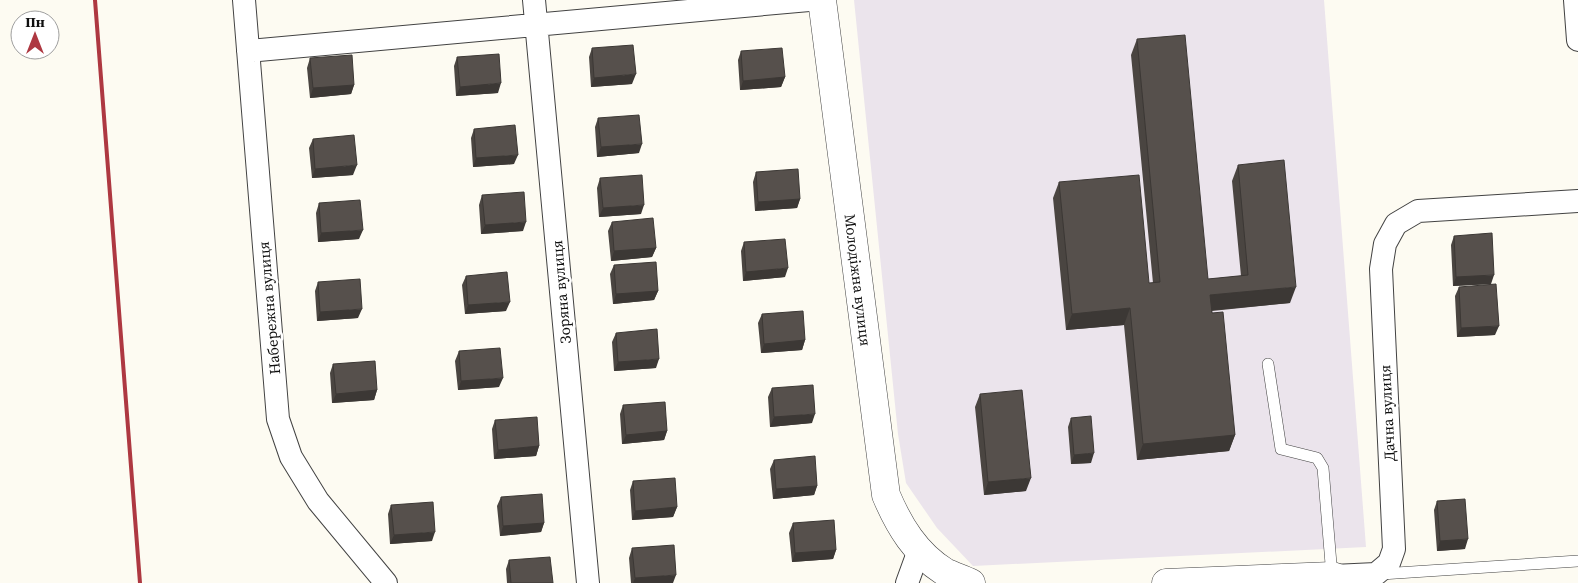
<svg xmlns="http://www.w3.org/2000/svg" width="1578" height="583" font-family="'Source Serif 4',serif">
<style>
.industrial{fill:#ebe4ec}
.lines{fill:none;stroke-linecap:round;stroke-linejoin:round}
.service-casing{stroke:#424242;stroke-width:12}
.minor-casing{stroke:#424242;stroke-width:24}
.tertiary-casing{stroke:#424242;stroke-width:29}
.service{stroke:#fff;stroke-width:11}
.minor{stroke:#fff;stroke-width:22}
.tertiary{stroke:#fff;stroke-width:28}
.rail{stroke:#ae3841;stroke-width:4}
.wall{fill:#4a4541}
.shaded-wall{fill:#3c3835}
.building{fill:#56504c;stroke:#3c3835}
.labels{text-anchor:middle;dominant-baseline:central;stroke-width:5;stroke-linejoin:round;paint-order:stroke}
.street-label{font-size:15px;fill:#0f0f0f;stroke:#fff}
</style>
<rect width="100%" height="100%" fill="#fdfbf2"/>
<path class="industrial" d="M854 0H1324L1366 547 973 566 937 528 906 483 898 434Z"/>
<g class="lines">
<defs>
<path id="service" d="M1268 364 1281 449 1317 458 1323 468 1332 576
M1381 574 1578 561"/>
<path id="minor" d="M244 0 278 419 291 457 318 501 386 583
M534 0 588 583
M1575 0 1578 40
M248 51 809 0
M1333 576 1376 574 1389 563 1394 549 1381 269 1385 244 1396 224 1418 211 1578 201
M907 583 919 550"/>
<path id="tertiary" d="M822 0 886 495C899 526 916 554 945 572 953 576 963 579 971 583
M1166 583 1332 576 1352 583"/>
</defs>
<use href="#service" class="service-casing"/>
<use href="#minor" class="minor-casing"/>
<use href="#tertiary" class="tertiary-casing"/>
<use href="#service" class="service"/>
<use href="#minor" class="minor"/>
<use href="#tertiary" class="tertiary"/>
<path class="rail" d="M95 0 140 583"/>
</g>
<path class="wall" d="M1137 39 1208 279 1241 276 1232 181 1238 165 1290 303 1212 311 1235 435 1229 451 1137 460 1124 325 1066 330 1053 198 1059 182 1149 283H1153L1131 55Z
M592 48 632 84 591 87 589 57Z
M741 51 785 77 781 87 740 90 738 60Z
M457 57 498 93 456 96 454 66Z
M310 58 354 85 351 94 310 98 307 68Z
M598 118 639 153 597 157 595 127Z
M474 129 514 164 473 167 471 138Z
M313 139 353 175 312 178 309 148Z
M756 172 800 199 797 208 755 211 753 182Z
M600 178 641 214 599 217 597 188Z
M482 195 523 231 481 234 479 205Z
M319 203 359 239 318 242 316 213Z
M612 222 656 248 652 257 611 261 608 231Z
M1454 236 1491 284 1453 286 1451 245Z
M744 242 785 277 743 281 741 251Z
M614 265 658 291 654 300 613 304 610 274Z
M466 276 506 311 465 314 462 285Z
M318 282 358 318 317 321 315 291Z
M1459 287 1495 335 1457 337 1455 296Z
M762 314 805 340 802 350 761 353 758 323Z
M616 333 656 368 614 371 612 342Z
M459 351 499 387 458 390 455 361Z
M333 364 377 390 374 400 332 403 330 373Z
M772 388 812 423 770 427 768 397Z
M980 394 1026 491 984 495 975 407Z
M623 405 667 431 664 440 622 444 620 414Z
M1071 418 1091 463 1071 464 1068 427Z
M495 420 539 446 536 456 494 459 492 429Z
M774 460 817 486 814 495 773 499 770 469Z
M633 481 677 507 673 517 632 520 630 490Z
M501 497 544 523 541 532 500 536 497 506Z
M1437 501 1465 549 1437 551 1434 510Z
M391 505 432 541 390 544 388 514Z
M793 523 836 550 833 559 792 562 789 533Z
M632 548 673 583H631L629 558Z
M509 560 553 583H507L506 569Z"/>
<path class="shaded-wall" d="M636 74 632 84 591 87 594 78Z
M785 77 781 87 740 90 743 81Z
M501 83 498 93 456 96 460 87Z
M354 85 351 94 310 98 313 88Z
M642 144 639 153 597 157 601 147Z
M518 155 514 164 473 167 476 158Z
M357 165 353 175 312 178 315 169Z
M800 199 797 208 755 211 758 202Z
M644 205 641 214 599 217 603 208Z
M526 222 523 231 481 234 485 225Z
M363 230 359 239 318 242 321 233Z
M656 248 652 257 611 261 614 251Z
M788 268 785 277 743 281 746 272Z
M1494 275 1491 284 1453 286 1456 277Z
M1296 287 1290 303 1204 311 1210 295Z
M658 291 654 300 613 304 616 294Z
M510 302 506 311 465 314 468 305Z
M1130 308 1124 325 1066 330 1072 314Z
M362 309 358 318 317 321 320 312Z
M1499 326 1495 335 1457 337 1461 328Z
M805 340 802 350 761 353 764 344Z
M659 359 656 368 614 371 618 362Z
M503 378 499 387 458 390 461 381Z
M377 390 374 400 332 403 336 394Z
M815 414 812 423 770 427 774 417Z
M667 431 664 440 622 444 626 435Z
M1235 435 1229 451 1137 460 1143 444Z
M539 446 536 456 494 459 498 450Z
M1094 453 1091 463 1071 464 1074 455Z
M1031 478 1026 491 984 495 988 482Z
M817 486 814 495 773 499 776 489Z
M677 507 673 517 632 520 635 511Z
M544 523 541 532 500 536 503 526Z
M435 532 432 541 390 544 394 535Z
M1468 539 1465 549 1437 551 1440 541Z
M836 550 833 559 792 562 795 553Z
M676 575 673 583H633L635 578Z"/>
<path class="building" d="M1185 35 1208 279 1248 275 1238 165 1284 160 1296 287 1210 295 1212 313 1223 312 1235 435 1143 444 1130 308 1072 314 1059 182 1139 175 1149 283 1160 282 1137 39Z
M633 45 636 74 594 78 592 48Z
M782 48 785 77 743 81 741 51Z
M499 54 501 83 460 87 457 57Z
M352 55 354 85 313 88 310 58Z
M639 115 642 144 601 147 598 118Z
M515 125 518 155 476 158 474 129Z
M354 135 357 165 315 169 313 139Z
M798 169 800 199 758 202 756 172Z
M642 175 644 205 603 208 600 178Z
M524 192 526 222 485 225 482 195Z
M360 200 363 230 321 233 319 203Z
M653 218 656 248 614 251 612 222Z
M1492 233 1494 275 1456 277 1454 236Z
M785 239 788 268 746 272 744 242Z
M656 262 658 291 616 294 614 265Z
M507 272 510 302 468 305 466 276Z
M360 279 362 309 320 312 318 282Z
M1496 284 1499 326 1461 328 1459 287Z
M803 311 805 340 764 344 762 314Z
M657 329 659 359 618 362 616 333Z
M500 348 503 378 461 381 459 351Z
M375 361 377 390 336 394 333 364Z
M813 385 815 414 774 417 772 388Z
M1022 390 1031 478 988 482 980 394Z
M665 402 667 431 626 435 623 405Z
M1091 416 1094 453 1074 455 1071 418Z
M537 417 539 446 498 450 495 420Z
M815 456 817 486 776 489 774 460Z
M675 478 677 507 635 511 633 481Z
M542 494 544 523 503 526 501 497Z
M1465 499 1468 539 1440 541 1437 501Z
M433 502 435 532 394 535 391 505Z
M834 520 836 550 795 553 793 523Z
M674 545 676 575 635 578 632 548Z
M550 557 553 583H511L509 560Z"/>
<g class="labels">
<g class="street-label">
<text transform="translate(858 280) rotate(83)">Молодіжна вулиця</text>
<text transform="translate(561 292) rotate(-95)">Зоряна вулиця</text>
<text transform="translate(269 308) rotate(-95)">Набережна вулиця</text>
<text transform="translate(1387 413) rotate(-93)">Дачна вулиця</text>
</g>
</g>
<g transform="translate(35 35)"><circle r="24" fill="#ffffff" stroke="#9f9f9f"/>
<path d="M0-4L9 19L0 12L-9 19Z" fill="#ae3841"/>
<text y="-8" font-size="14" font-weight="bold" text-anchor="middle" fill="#0f0f0f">Пн</text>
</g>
</svg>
